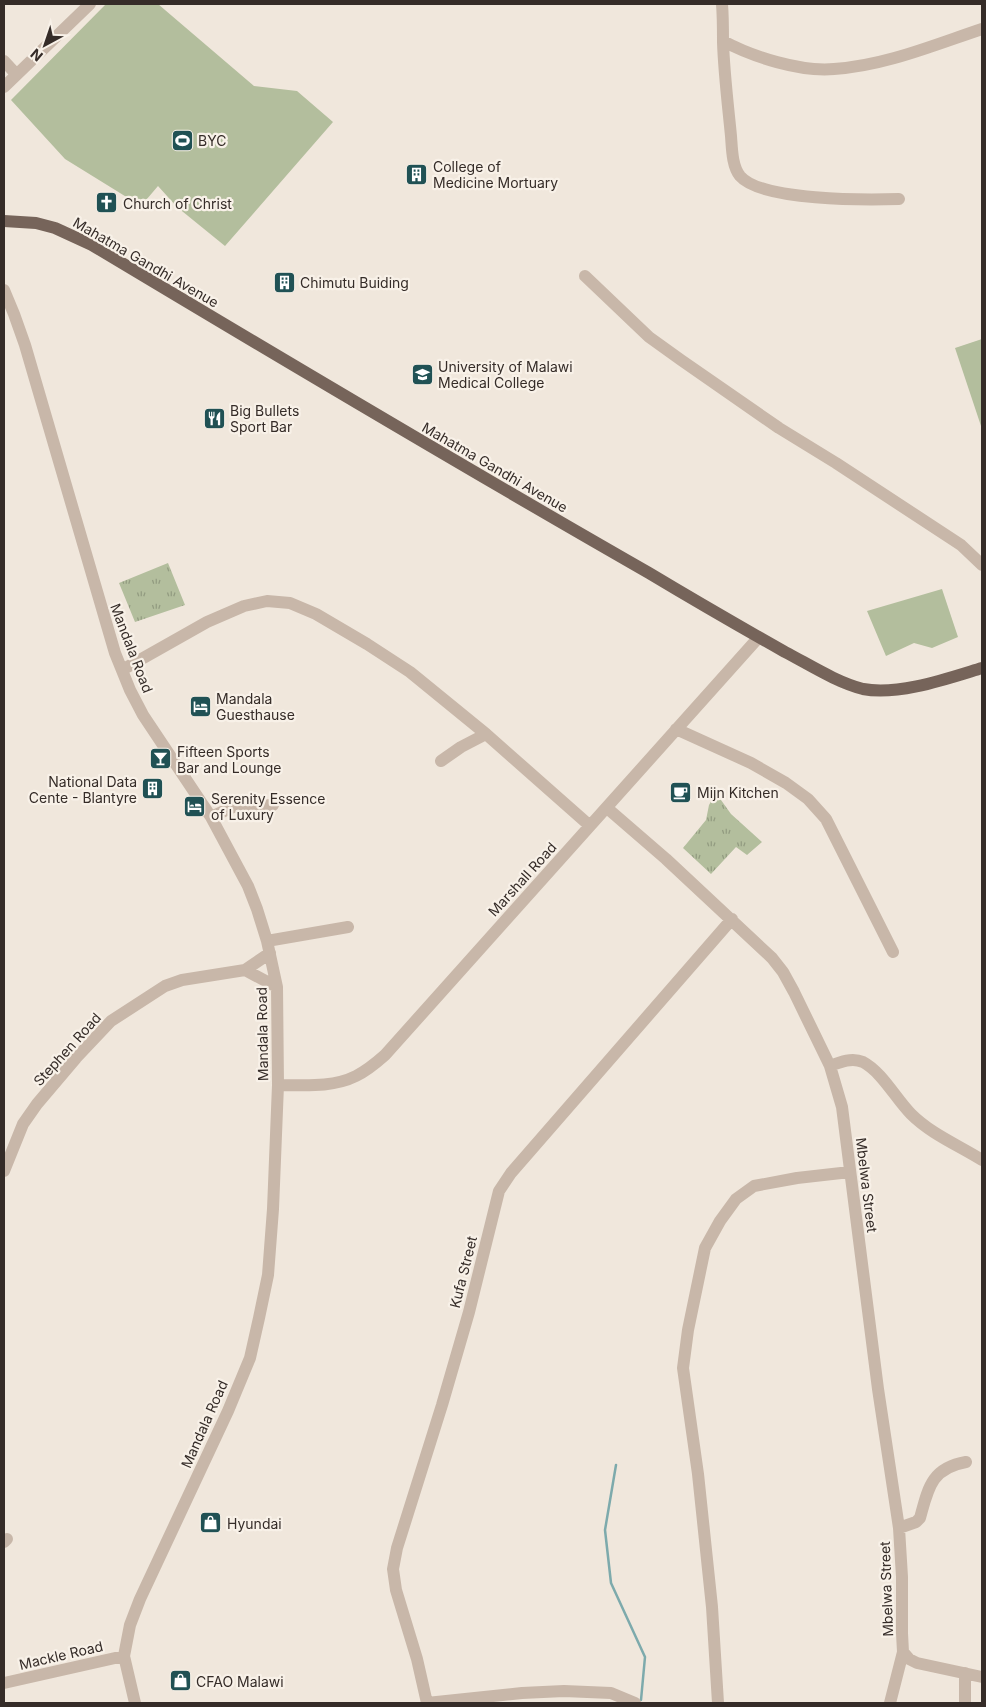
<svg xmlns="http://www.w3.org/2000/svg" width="986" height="1707" font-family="Inter,sans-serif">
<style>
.grass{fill:url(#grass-tufts)}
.garden{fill:#b3be9d}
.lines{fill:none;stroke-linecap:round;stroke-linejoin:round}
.stream{stroke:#7daaac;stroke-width:2.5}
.minor{stroke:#c8b7a9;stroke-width:12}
.major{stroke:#76645a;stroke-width:12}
.labels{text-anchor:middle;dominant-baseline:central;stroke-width:4.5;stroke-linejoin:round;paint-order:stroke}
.poi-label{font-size:14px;fill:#352c28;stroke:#f8f1e8;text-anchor:start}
.street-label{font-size:14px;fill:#352c28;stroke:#f8f1e8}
</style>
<defs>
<pattern id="grass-tufts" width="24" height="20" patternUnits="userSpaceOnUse" patternTransform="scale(1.25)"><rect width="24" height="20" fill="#b3be9d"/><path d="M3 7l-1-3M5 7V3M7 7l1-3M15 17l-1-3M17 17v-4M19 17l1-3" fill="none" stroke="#929b80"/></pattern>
</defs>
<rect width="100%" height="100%" fill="#f0e7dc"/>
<path class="grass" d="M168 563 185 605 135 622 119 583Z
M716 793 731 814 762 842 747 855 736 847 711 874 683 848 706 820 709 805Z"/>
<path class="garden" d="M106 4H158L254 86 297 91 333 122 225 246 177 207 158 186 141 206 65 159 11 100Z
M982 339V429L955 348Z
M942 589 958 637 932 648 914 643 886 656 867 611Z"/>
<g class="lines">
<path class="stream" d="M616 1465 605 1530 611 1583 645 1657 641 1700"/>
<path class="minor" d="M722 4C723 16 723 29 723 42 724 73 728 105 731 136 732 149 732 166 740 176 761 201 867 200 899 199
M723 41C753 57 800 72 834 69 884 66 934 45 982 29
M4 61 16 74
M4 87 90 4
M585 276 649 337 681 360 779 428 836 463 961 545 982 565
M4 290 14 314 25 345 115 653 130 690 143 715 211 817 248 886 257 909 267 941 277 987 278 1085 273 1209 268 1275 259 1318 250 1358 228 1411 140 1599 130 1625 124 1656 135 1703
M122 670 207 622 244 606 267 601 290 603 316 614 367 644 410 672 486 734 589 825
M676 729 751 763 786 783 808 799 826 819 893 952
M441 761 461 747 486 734
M607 808 666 859 772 958 783 972 794 992 830 1066 842 1107 878 1389 899 1528 902 1577V1633L903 1652 890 1703
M211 817 233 807 273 805
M267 941 348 927
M245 970 277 987
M830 1066C840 1062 852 1057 863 1062 882 1072 896 1099 911 1114 931 1134 958 1145 982 1160
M278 1085C304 1085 332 1088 356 1076 366 1071 376 1063 385 1055L759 637
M4 1171 23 1124 37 1104 76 1058 111 1021 165 986 182 980 245 970 270 953
M899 1528 916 1522 920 1518C928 1489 931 1468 966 1462
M4 1542 7 1539
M903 1652 909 1659 917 1663 982 1677
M965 1673V1703
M4 1683 124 1656
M427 1703 417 1659 396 1590 393 1569 397 1548 442 1405 469 1312 499 1191 511 1173 732 919
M427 1703 522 1693 564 1691 611 1693 635 1703
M718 1703 712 1607 698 1474 683 1368 688 1330 705 1248 720 1221 736 1199 754 1186 797 1178 850 1172"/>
<path class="major" d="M4 221 36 223 55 228 92 245C277 356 462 466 649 573 694 600 739 626 785 652 810 665 836 682 863 689 898 696 949 678 982 668"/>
</g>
<defs>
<symbol id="stadium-square" viewBox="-11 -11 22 22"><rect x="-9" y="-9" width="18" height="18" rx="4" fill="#205154" stroke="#f8f1e8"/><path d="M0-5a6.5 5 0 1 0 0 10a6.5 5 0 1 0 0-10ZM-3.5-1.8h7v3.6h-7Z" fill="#fff"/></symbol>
<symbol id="building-square" viewBox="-11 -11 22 22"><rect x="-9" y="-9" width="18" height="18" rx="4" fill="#205154" stroke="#f8f1e8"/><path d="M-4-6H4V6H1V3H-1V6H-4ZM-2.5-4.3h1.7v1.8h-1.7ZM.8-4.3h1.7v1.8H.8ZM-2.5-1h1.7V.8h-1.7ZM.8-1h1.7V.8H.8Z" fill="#fff"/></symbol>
<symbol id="church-square" viewBox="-11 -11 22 22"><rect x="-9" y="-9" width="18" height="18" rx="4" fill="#205154" stroke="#f8f1e8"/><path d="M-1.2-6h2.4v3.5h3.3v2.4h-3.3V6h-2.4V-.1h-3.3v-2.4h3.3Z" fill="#fff"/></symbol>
<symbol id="university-square" viewBox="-11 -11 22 22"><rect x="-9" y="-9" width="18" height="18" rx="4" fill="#205154" stroke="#f8f1e8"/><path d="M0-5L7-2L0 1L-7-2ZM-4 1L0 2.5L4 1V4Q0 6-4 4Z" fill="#fff"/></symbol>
<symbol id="restaurant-square" viewBox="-11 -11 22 22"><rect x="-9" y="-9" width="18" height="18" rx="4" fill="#205154" stroke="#f8f1e8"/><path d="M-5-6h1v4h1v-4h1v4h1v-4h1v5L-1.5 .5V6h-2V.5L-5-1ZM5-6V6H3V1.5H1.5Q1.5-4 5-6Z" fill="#fff"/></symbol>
<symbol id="hotel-square" viewBox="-11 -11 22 22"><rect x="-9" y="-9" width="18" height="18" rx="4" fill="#205154" stroke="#f8f1e8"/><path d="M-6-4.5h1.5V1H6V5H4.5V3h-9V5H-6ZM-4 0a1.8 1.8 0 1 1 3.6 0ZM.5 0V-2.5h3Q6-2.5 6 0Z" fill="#fff"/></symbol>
<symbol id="bar-square" viewBox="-11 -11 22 22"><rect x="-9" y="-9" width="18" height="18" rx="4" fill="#205154" stroke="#f8f1e8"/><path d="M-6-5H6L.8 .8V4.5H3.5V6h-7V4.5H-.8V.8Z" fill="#fff"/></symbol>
<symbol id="cafe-square" viewBox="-11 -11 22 22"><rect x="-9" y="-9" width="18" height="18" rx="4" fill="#205154" stroke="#f8f1e8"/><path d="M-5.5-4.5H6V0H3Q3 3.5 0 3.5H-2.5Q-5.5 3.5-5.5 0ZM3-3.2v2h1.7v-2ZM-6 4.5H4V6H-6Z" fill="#fff"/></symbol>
<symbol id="shop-square" viewBox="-11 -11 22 22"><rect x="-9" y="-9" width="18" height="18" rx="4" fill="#205154" stroke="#f8f1e8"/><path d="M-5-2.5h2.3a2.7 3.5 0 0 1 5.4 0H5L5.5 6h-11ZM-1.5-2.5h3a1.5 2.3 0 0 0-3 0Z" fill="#fff"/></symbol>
</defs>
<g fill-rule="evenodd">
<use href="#stadium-square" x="170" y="128" width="25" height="25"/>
<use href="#building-square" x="404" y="162" width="25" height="25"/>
<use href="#church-square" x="94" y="190" width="25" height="25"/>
<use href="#building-square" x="272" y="270" width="25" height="25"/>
<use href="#university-square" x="410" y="362" width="25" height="25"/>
<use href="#restaurant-square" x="202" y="406" width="25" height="25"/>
<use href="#hotel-square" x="188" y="694" width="25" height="25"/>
<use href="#bar-square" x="148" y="746" width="25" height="25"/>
<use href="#building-square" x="140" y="776" width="25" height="25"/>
<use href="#cafe-square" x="668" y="780" width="25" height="25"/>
<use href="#hotel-square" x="182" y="794" width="25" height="25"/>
<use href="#shop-square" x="198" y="1510" width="25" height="25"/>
<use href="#shop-square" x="168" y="1668" width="25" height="25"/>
</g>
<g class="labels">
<g class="poi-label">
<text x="198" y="140">BYC</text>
<text x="433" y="166">College of<tspan x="433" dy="16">Medicine Mortuary</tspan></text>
<text x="123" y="203">Church of Christ</text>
<text x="300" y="282">Chimutu Buiding</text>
<text x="438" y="366">University of Malawi<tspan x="438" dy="16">Medical College</tspan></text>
<text x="230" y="410">Big Bullets<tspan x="230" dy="16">Sport Bar</tspan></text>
<text x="216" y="698">Mandala<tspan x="216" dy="16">Guesthause</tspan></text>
<text x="177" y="751">Fifteen Sports<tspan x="177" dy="16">Bar and Lounge</tspan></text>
<text x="137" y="781" text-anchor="end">National Data<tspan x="137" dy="16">Cente - Blantyre</tspan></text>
<text x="697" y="792">Mijn Kitchen</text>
<text x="211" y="798">Serenity Essence<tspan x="211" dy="16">of Luxury</tspan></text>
<text x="227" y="1523">Hyundai</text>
<text x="196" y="1681">CFAO Malawi</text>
</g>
<g class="street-label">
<text transform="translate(146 262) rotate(30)">Mahatma Gandhi Avenue</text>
<text transform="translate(495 467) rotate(30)">Mahatma Gandhi Avenue</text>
<text transform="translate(132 648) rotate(69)">Mandala Road</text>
<text transform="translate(522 879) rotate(-48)">Marshall Road</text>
<text transform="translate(262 1034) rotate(-91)">Mandala Road</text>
<text transform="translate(67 1049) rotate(-48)">Stephen Road</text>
<text transform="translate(867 1185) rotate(83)">Mbelwa Street</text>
<text transform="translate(463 1272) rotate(-76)">Kufa Street</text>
<text transform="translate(204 1424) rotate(-66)">Mandala Road</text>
<text transform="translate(886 1589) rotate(-92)">Mbelwa Street</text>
<text transform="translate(61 1655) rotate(-13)">Mackle Road</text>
</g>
</g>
<rect width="986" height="1707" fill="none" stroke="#352c28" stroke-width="10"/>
<g transform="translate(45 45) rotate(220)" stroke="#f8f1e8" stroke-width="4" paint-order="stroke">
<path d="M0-4L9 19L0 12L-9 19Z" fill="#352c28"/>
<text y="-8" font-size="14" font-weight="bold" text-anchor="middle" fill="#352c28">N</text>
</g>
</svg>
